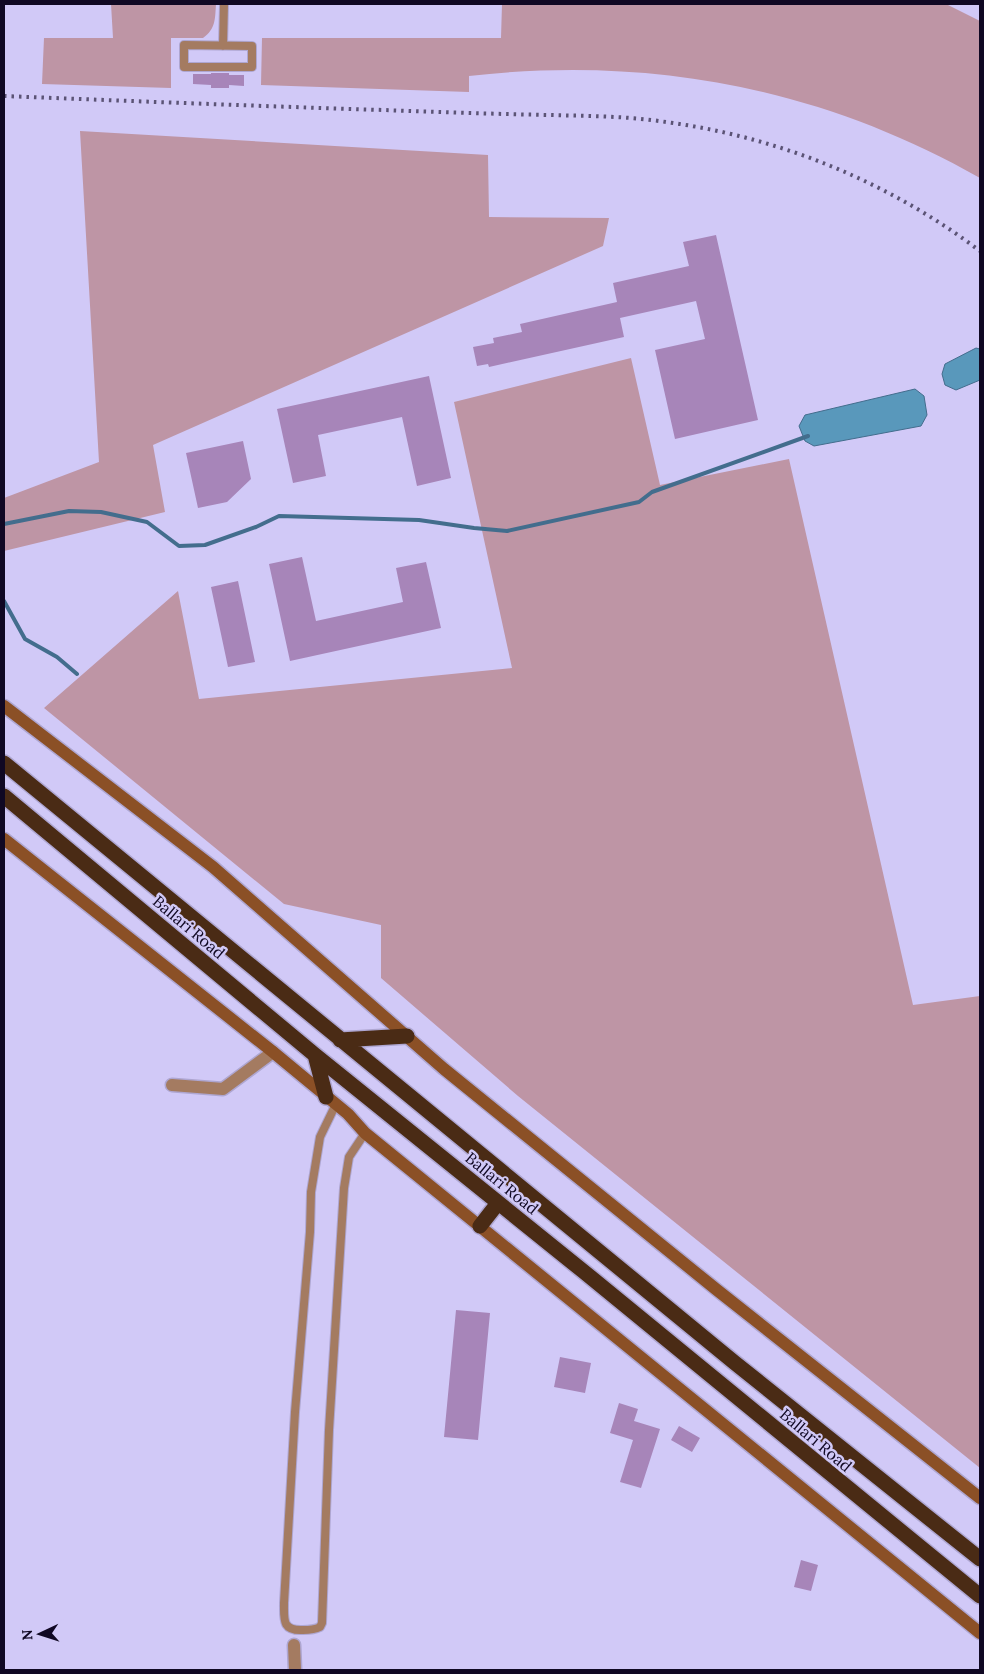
<svg xmlns="http://www.w3.org/2000/svg" width="984" height="1674" font-family="Lora,serif">
<style>
.green{fill:#be95a5}
.water{fill:#5998bb;stroke:#436d8d}
.lines{fill:none;stroke-linecap:round;stroke-linejoin:round}
.stream{stroke:#436d8d;stroke-width:4}
.building{fill:#a785b9}
.lane-casing{stroke:#aea6d1;stroke-width:10}
.street-casing{stroke:#aea6d1;stroke-width:15}
.secondary-casing{stroke:#aea6d1;stroke-width:15}
.highway-casing{stroke:#aea6d1;stroke-width:18}
.lane{stroke:#a47b61;stroke-width:8}
.street{stroke:#a47b61;stroke-width:12}
.secondary{stroke:#8b5026;stroke-width:12}
.highway{stroke:#4a2b15;stroke-width:15}
.rail{stroke:#5b5375;stroke-width:4;stroke-dasharray:2.5 5;stroke-linecap:butt}
.labels{text-anchor:middle;dominant-baseline:central;stroke-width:5;stroke-linejoin:round;paint-order:stroke}
.street-label{font-size:16px;fill:#100823;stroke:#d1c9f7}
</style>
<rect width="100%" height="100%" fill="#d1c9f7"/>
<path class="green" d="M111 4H216C215 18 216 29 203 38H171V88L42 84 44 38H113Z
M502 4 638 5V4H946L980 21V178C822 88 649 55 469 76V92L261 85 262 38H501Z
M80 131 488 155 489 217 609 218 603 246 153 445 165 512 4 551V498L99 462Z
M631 358 660 485 789 459 913 1005 980 996V1468L518 1096 381 978V925L284 904 44 708 178 591 199 699 512 668 454 402Z"/>
<path class="water" d="M976 348 980 349V380L956 390 945 385 942 374 945 364Z
M915 389 924 396 927 415 921 426 814 446 805 441 799 426 805 415Z"/>
<g class="lines">
<path class="stream" d="M4 524 69 511 101 512 147 522 179 546 205 545 256 527 279 516 419 520 474 528 507 531 639 502 652 492 808 436
M4 601 25 639 57 657 77 674"/>
</g>
<path class="building" d="M211 73H229V75H244V86L229 85V88H211V85L193 84V74H211Z
M716 235 758 420 675 439 655 350 705 339 696 301 620 318 624 337 489 367 488 364 477 366 473 347 494 343 493 338 522 332 520 324 617 302 613 283 689 266 683 242Z
M429 376 451 478 417 486 402 417 318 435 326 476 293 483 277 409Z
M243 441 251 479 227 502 198 508 186 453Z
M302 557 316 621 403 602 396 568 426 562 441 628 290 661 269 564Z
M238 581 255 662 228 667 211 587Z
M456 1310 490 1313 478 1440 444 1437Z
M560 1357 591 1363 585 1393 554 1387Z
M619 1403 638 1409 634 1421 660 1429 641 1488 620 1482 633 1440 610 1433Z
M679 1426 700 1438 692 1452 671 1440Z
M801 1560 818 1565 811 1591 794 1587Z"/>
<g class="lines">
<defs>
<path id="lane" d="M184 45 252 46V67H184Z
M223 46 224 4
M336 1104 320 1137 311 1192 310 1232 295 1412 284 1603C284 1620 282 1631 303 1630 309 1630 314 1630 320 1627L322 1623 329 1430 344 1188 349 1157 365 1133"/>
<path id="street" d="M172 1085 223 1089 273 1052
M294 1645 295 1670"/>
<path id="secondary" d="M4 706 213 867 444 1069 717 1290 980 1498
M4 839 273 1052 348 1114 365 1133 980 1633"/>
<path id="highway" d="M4 763 735 1363 980 1559
M4 796 315 1055 583 1271 980 1596
M340 1040 407 1036
M315 1055 326 1097
M480 1226 498 1203"/>
</defs>
<use href="#lane" class="lane-casing"/>
<use href="#street" class="street-casing"/>
<use href="#secondary" class="secondary-casing"/>
<use href="#highway" class="highway-casing"/>
<use href="#lane" class="lane"/>
<use href="#street" class="street"/>
<use href="#secondary" class="secondary"/>
<use href="#highway" class="highway"/>
<path class="rail" d="M4 96C130 101 256 106 383 110 438 112 494 114 550 115 588 116 627 116 666 122 779 137 889 182 980 251"/>
</g>
<g class="labels">
<g class="street-label">
<text transform="translate(189 927) rotate(40)">Ballari Road</text>
<text transform="translate(502 1183) rotate(39)">Ballari Road</text>
<text transform="translate(816 1440) rotate(40)">Ballari Road</text>
</g>
</g>
<rect width="984" height="1674" fill="none" stroke="#100823" stroke-width="10"/>
<g transform="translate(40 1634) rotate(266)" stroke="#d1c9f7" stroke-width="4" paint-order="stroke">
<path d="M0-4L9 19L0 12L-9 19Z" fill="#100823"/>
<text y="-8" font-size="14" font-weight="bold" text-anchor="middle" fill="#100823">N</text>
</g>
</svg>
